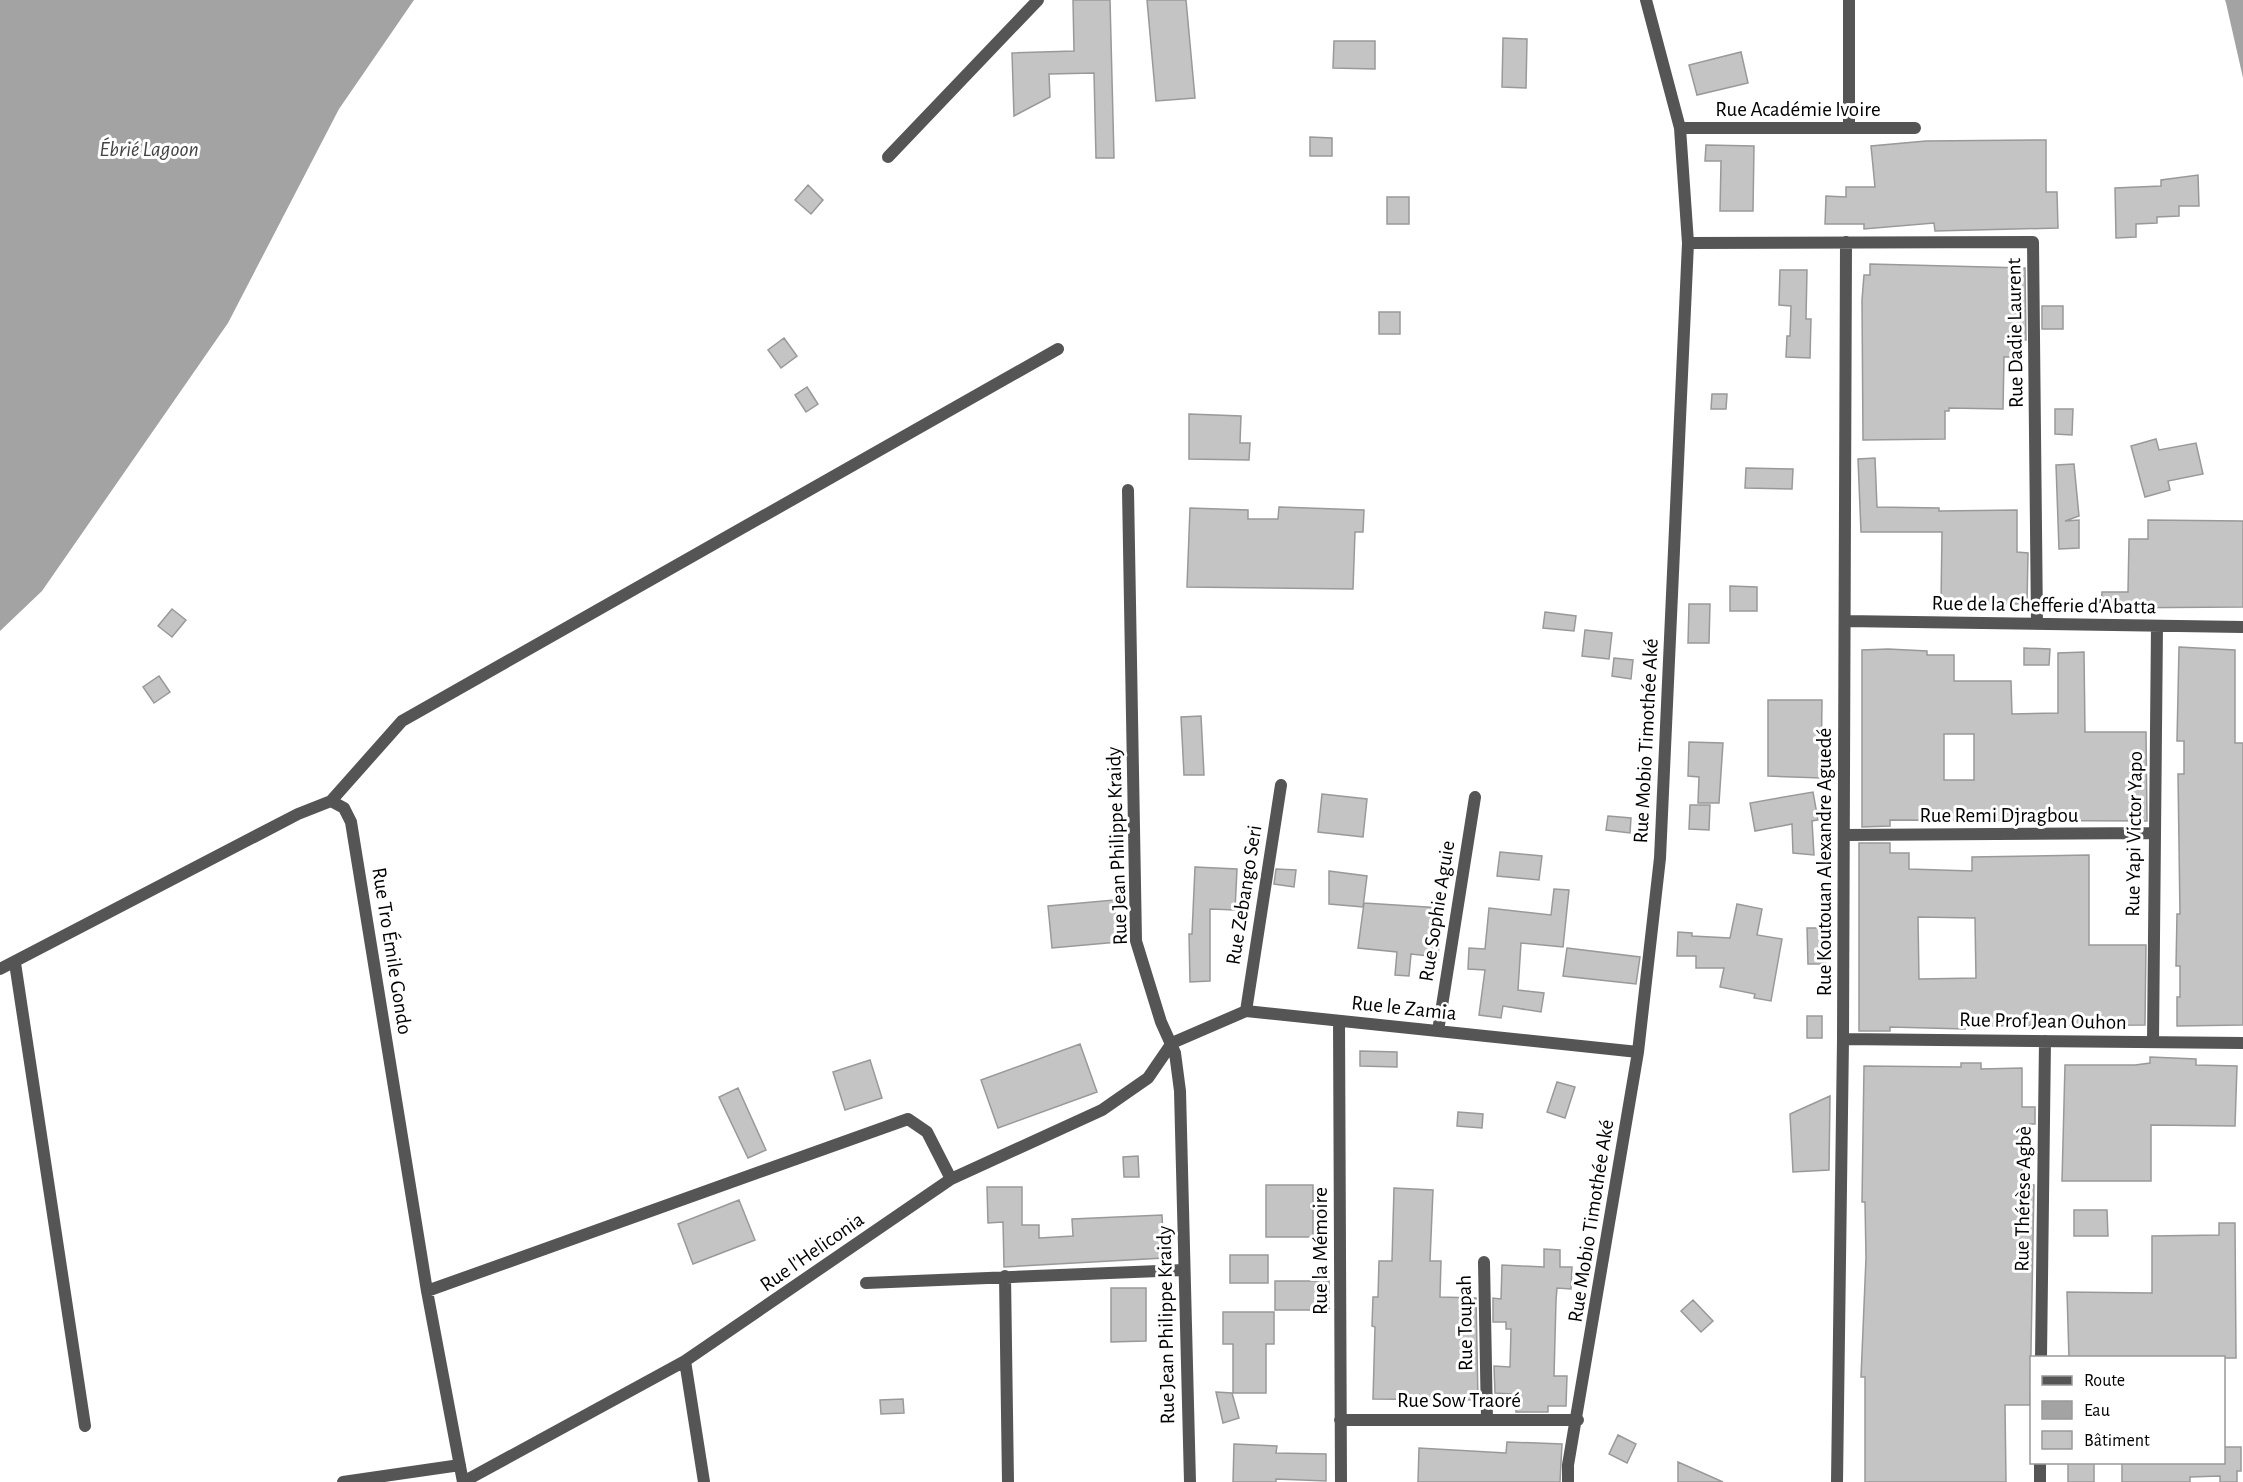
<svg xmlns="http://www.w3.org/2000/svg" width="2243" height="1482" font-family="'Alegreya Sans',sans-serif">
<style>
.water{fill:#a3a3a3}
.building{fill:#c4c4c4;stroke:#999;stroke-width:1.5;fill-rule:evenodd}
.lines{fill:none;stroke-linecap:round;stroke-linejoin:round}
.minor{stroke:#555;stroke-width:12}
.labels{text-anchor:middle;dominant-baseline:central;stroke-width:6;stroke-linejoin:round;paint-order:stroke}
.street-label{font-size:21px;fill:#000;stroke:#fff}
.water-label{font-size:22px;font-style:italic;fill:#444;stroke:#fff}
</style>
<rect width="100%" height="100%" fill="#fff"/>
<path class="water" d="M0 0H414L339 109 228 323 42 591 0 631Z
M2225 0H2243V78L2226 3Z"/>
<path class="building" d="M1073 0H1110L1114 158H1096L1094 73 1049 74 1050 97 1014 116 1012 53 1074 51Z
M1147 0H1186L1195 98 1156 101Z
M1503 38 1527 39 1526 88 1502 87Z
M1334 41H1375V69L1333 68Z
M1741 52 1748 83 1697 95 1689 65Z
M1310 137 1332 138V156H1310Z
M2046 140V192H2057L2058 228 1935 231 1934 223 1864 229V224H1825L1826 196 1846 197V187H1875L1871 146 1926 141Z
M1706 145 1754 146 1753 211H1720L1721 161H1705Z
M2198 175 2199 206H2179V216L2157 217V223L2136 224V237L2116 238 2115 188 2161 186V180Z
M808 185 823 200 811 214 795 200Z
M1387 197H1409V224H1387Z
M1870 264 2025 268 2026 340H2023V357H2004L2003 409 1949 408V411H1945V439L1863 440 1862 300 1864 275H1870Z
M1780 270H1807L1806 319H1811L1810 358 1786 357 1787 336H1790L1791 306 1779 305Z
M2042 306H2063V329H2042Z
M1379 312H1400V334H1379Z
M784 338 797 356 781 368 768 350Z
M807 387 818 404 806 412 795 395Z
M1712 394H1727L1726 409H1711Z
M2055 409H2073L2072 435 2055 434Z
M1189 414 1241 416 1240 443H1250L1249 460 1189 459Z
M2156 439 2159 450 2196 443 2203 474 2168 481 2170 490 2145 497 2131 446Z
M1875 458 1877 507 1939 508V511L2017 510V552L2028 553 2027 604 1941 603 1942 532H1861L1858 459Z
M2074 464 2079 516 2065 521 2079 520V548L2059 549 2056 465Z
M1746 468 1793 469 1792 489 1745 488Z
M1279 507 1364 510 1363 532H1355L1353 589 1187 587 1190 508 1248 510V519H1278Z
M2148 520 2243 521V607L2101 608 2102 592H2128L2129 539H2148Z
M1730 586 1757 587V611H1730Z
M1689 604H1710L1709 643H1688Z
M172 609 186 620 172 637 158 626Z
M1545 612 1576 616 1574 631 1543 628Z
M1585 630 1612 633 1609 659 1582 656Z
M2179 647 2235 650V743H2243V1025L2177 1026V997H2180V966H2176L2177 914H2180L2178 774H2184V741H2177Z
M2024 648 2050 649 2049 665H2024Z
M1888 649 1927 651V655H1954V681H2011L2012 714 2058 713V653L2084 652 2085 732H2146L2147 821 1890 820V826L1862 827V650ZM1944 734H1974V780H1944Z
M1614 658 1633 660 1631 679 1612 676Z
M159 676 170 692 154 703 143 687Z
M1768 700H1822L1821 778 1768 776Z
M1201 716 1204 775H1184L1181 717Z
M1689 742 1723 743 1719 803H1698L1699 777 1688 776Z
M1813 792 1818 820 1812 821 1814 855 1793 853 1792 824 1755 831 1750 803Z
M1322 794 1367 799 1363 837 1318 832Z
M1690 805H1710L1709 830 1689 829Z
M1608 816 1631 818 1630 833 1606 830Z
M1859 843H1890V853H1909V869L1972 871V857L2089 855V945H2146L2145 1025 1965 1026V1029L1890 1027V1031H1859ZM1918 917 1975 918 1976 978 1919 979Z
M1500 852 1542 856 1539 880 1497 876Z
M1195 867 1237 869 1235 910 1210 909V981L1190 982 1189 934H1192Z
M1276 869 1296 870 1294 887 1274 884Z
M1329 871 1367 876 1363 907 1329 904Z
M1554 889 1569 890 1563 947 1521 943 1518 990 1544 993 1541 1012 1503 1006 1501 1018 1479 1015 1485 970 1468 969 1469 948 1485 949 1489 908 1551 915Z
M1114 900 1118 942 1052 948 1048 906Z
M1364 903 1442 908 1438 957 1411 954 1409 976 1395 975 1397 952 1358 948Z
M1737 904 1762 909 1757 935 1782 939 1771 1001 1754 998 1755 994 1720 987 1724 968H1696V956H1677L1678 932 1692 933V936L1730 938Z
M1807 928H1825L1826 964H1808Z
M1567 948 1640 957 1636 984 1563 976Z
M1807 1016H1822V1038H1807Z
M1080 1044 1097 1092 998 1128 981 1080Z
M1360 1051 1397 1052V1067L1360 1066Z
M2150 1057 2196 1059V1065L2237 1066 2235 1126 2151 1125V1181H2062L2065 1065H2135L2150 1063Z
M870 1060 882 1098 845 1110 833 1072Z
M1961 1063H1981V1069L2022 1068V1107H2035V1124H2030L2031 1151H2022V1184L2034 1185 2030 1405H2005L2006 1482H1865V1377H1861L1866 1258 1865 1202H1862L1864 1066 1961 1067Z
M1557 1082 1575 1087 1565 1118 1547 1112Z
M738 1088 766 1150 748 1158 719 1097Z
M1830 1096 1829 1170 1793 1172 1790 1114Z
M1458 1112 1483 1114 1482 1128 1457 1126Z
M1138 1156 1139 1177H1124L1123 1157Z
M1266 1185H1313V1237H1266Z
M987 1187H1022V1225H1039V1238L1073 1236 1072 1219 1162 1215 1164 1258 1004 1267 1003 1222 988 1223Z
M1394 1188 1433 1190 1430 1261H1441L1440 1297 1476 1298 1478 1400 1373 1399 1375 1327 1372 1326 1373 1297H1378L1379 1261H1392Z
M739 1200 755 1240 693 1264 678 1224Z
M2074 1210H2107L2108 1236H2074Z
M2219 1223H2235L2236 1358H2069L2067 1292 2152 1293V1236L2219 1235Z
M1544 1249 1560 1250V1267H1572L1571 1289 1557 1288 1556 1300 1554 1376H1567L1566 1406H1548V1412H1516V1405H1512V1394L1495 1393 1494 1366 1510 1367 1511 1329H1506V1322H1493V1298L1501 1299 1502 1265 1544 1267Z
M1230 1255H1268V1283H1230Z
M1275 1281H1329V1310H1275Z
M1111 1288H1146V1341L1111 1342Z
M1693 1300 1713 1321 1701 1332 1681 1311Z
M1223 1312H1274V1344H1266V1393H1233V1344H1223Z
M1216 1392 1232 1393 1239 1418 1223 1423Z
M903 1399 904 1413 881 1414 880 1400Z
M1618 1435 1636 1444 1627 1463 1609 1454Z
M1507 1442 1562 1444 1560 1482H1418L1419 1448 1506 1453Z
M1234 1444 1277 1446 1276 1453 1326 1454V1481L1276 1479V1482H1233Z
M2223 1447H2241V1471H2237V1482H2220V1476L2190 1477V1482H2122V1462H2223Z
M1678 1462 1723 1482H1678Z
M2068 1462H2094V1482H2068Z"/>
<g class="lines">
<path class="minor" d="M1680 128H1915
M1849 128V0
M888 157 1038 0
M1688 243 2033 242 2037 624
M1128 490 1136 941 1161 1022 1175 1053 1180 1091 1190 1482
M1845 621 2243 627
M331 801 402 721 1058 349
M1844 835 2153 833
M15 963 85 1426
M0 969 298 814 331 801 344 808 351 822 427 1291 463 1482
M1246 1011 1281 785
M1339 1021 1341 1482
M1438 1031 1475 797
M1843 1039 2243 1043
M2153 1042 2157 626
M1484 1262 1487 1420
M1005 1276 1008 1482
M866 1283 1184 1270
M427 1291 908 1119 927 1132 951 1179
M2041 1358 2045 1041
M685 1361 704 1482
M1340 1420H1578
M343 1482 460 1465
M463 1482 685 1361 951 1179 1102 1110 1148 1078 1172 1043 1246 1011 1638 1052
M1568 1482V1465L1638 1052 1660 858 1688 243 1680 128 1646 0
M1837 1482 1843 1039 1846 242
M2040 1482V1462"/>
</g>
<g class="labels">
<g class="street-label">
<text x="1798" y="109">Rue Académie Ivoire</text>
<text transform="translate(2015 333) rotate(-91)">Rue Dadie Laurent</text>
<text transform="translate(2044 605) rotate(1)">Rue de la Chefferie d'Abatta</text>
<text transform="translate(1646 741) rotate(-87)">Rue Mobio Timothée Aké</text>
<text x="1999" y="815">Rue Remi Djragbou</text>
<text transform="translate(2134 834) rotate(-89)">Rue Yapi Victor Yapo</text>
<text transform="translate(1117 846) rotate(-92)">Rue Jean Philippe Kraidy</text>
<text transform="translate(1824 862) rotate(-90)">Rue Koutouan Alexandre Aguedé</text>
<text transform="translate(1244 895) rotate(-81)">Rue Zebango Seri</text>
<text transform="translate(1437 911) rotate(-81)">Rue Sophie Aguie</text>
<text transform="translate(392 951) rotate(81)">Rue Tro Émile Gondo</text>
<text transform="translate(1404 1008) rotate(6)">Rue le Zamia</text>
<text transform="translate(2043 1021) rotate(1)">Rue Prof Jean Ouhon</text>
<text transform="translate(2023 1199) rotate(-89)">Rue Thérèse Agbè</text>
<text transform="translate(1591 1221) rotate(-81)">Rue Mobio Timothée Aké</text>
<text transform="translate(1320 1251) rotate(-90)">Rue la Mémoire</text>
<text transform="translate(812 1252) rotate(-35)">Rue l'Heliconia</text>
<text transform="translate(1465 1323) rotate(-91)">Rue Toupah</text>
<text transform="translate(1166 1325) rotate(-91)">Rue Jean Philippe Kraidy</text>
<text x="1459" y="1400">Rue Sow Traoré</text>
</g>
<g class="water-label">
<text x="149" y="149">Ébrié Lagoon</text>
</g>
</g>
<rect x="2030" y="1356" width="195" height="108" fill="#ffffff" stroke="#999999" stroke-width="1.5"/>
<rect x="2042" y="1376" width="30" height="9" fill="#555555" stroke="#999999" stroke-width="1.5"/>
<text x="2084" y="1386" font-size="18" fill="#000000">Route</text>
<rect x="2042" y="1401" width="30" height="18" fill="#a3a3a3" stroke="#999999" stroke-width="1.5"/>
<text x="2084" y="1416" font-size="18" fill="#000000">Eau</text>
<rect x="2042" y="1431" width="30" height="18" fill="#c4c4c4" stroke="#999999" stroke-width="1.5"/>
<text x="2084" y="1446" font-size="18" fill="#000000">Bâtiment</text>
</svg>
